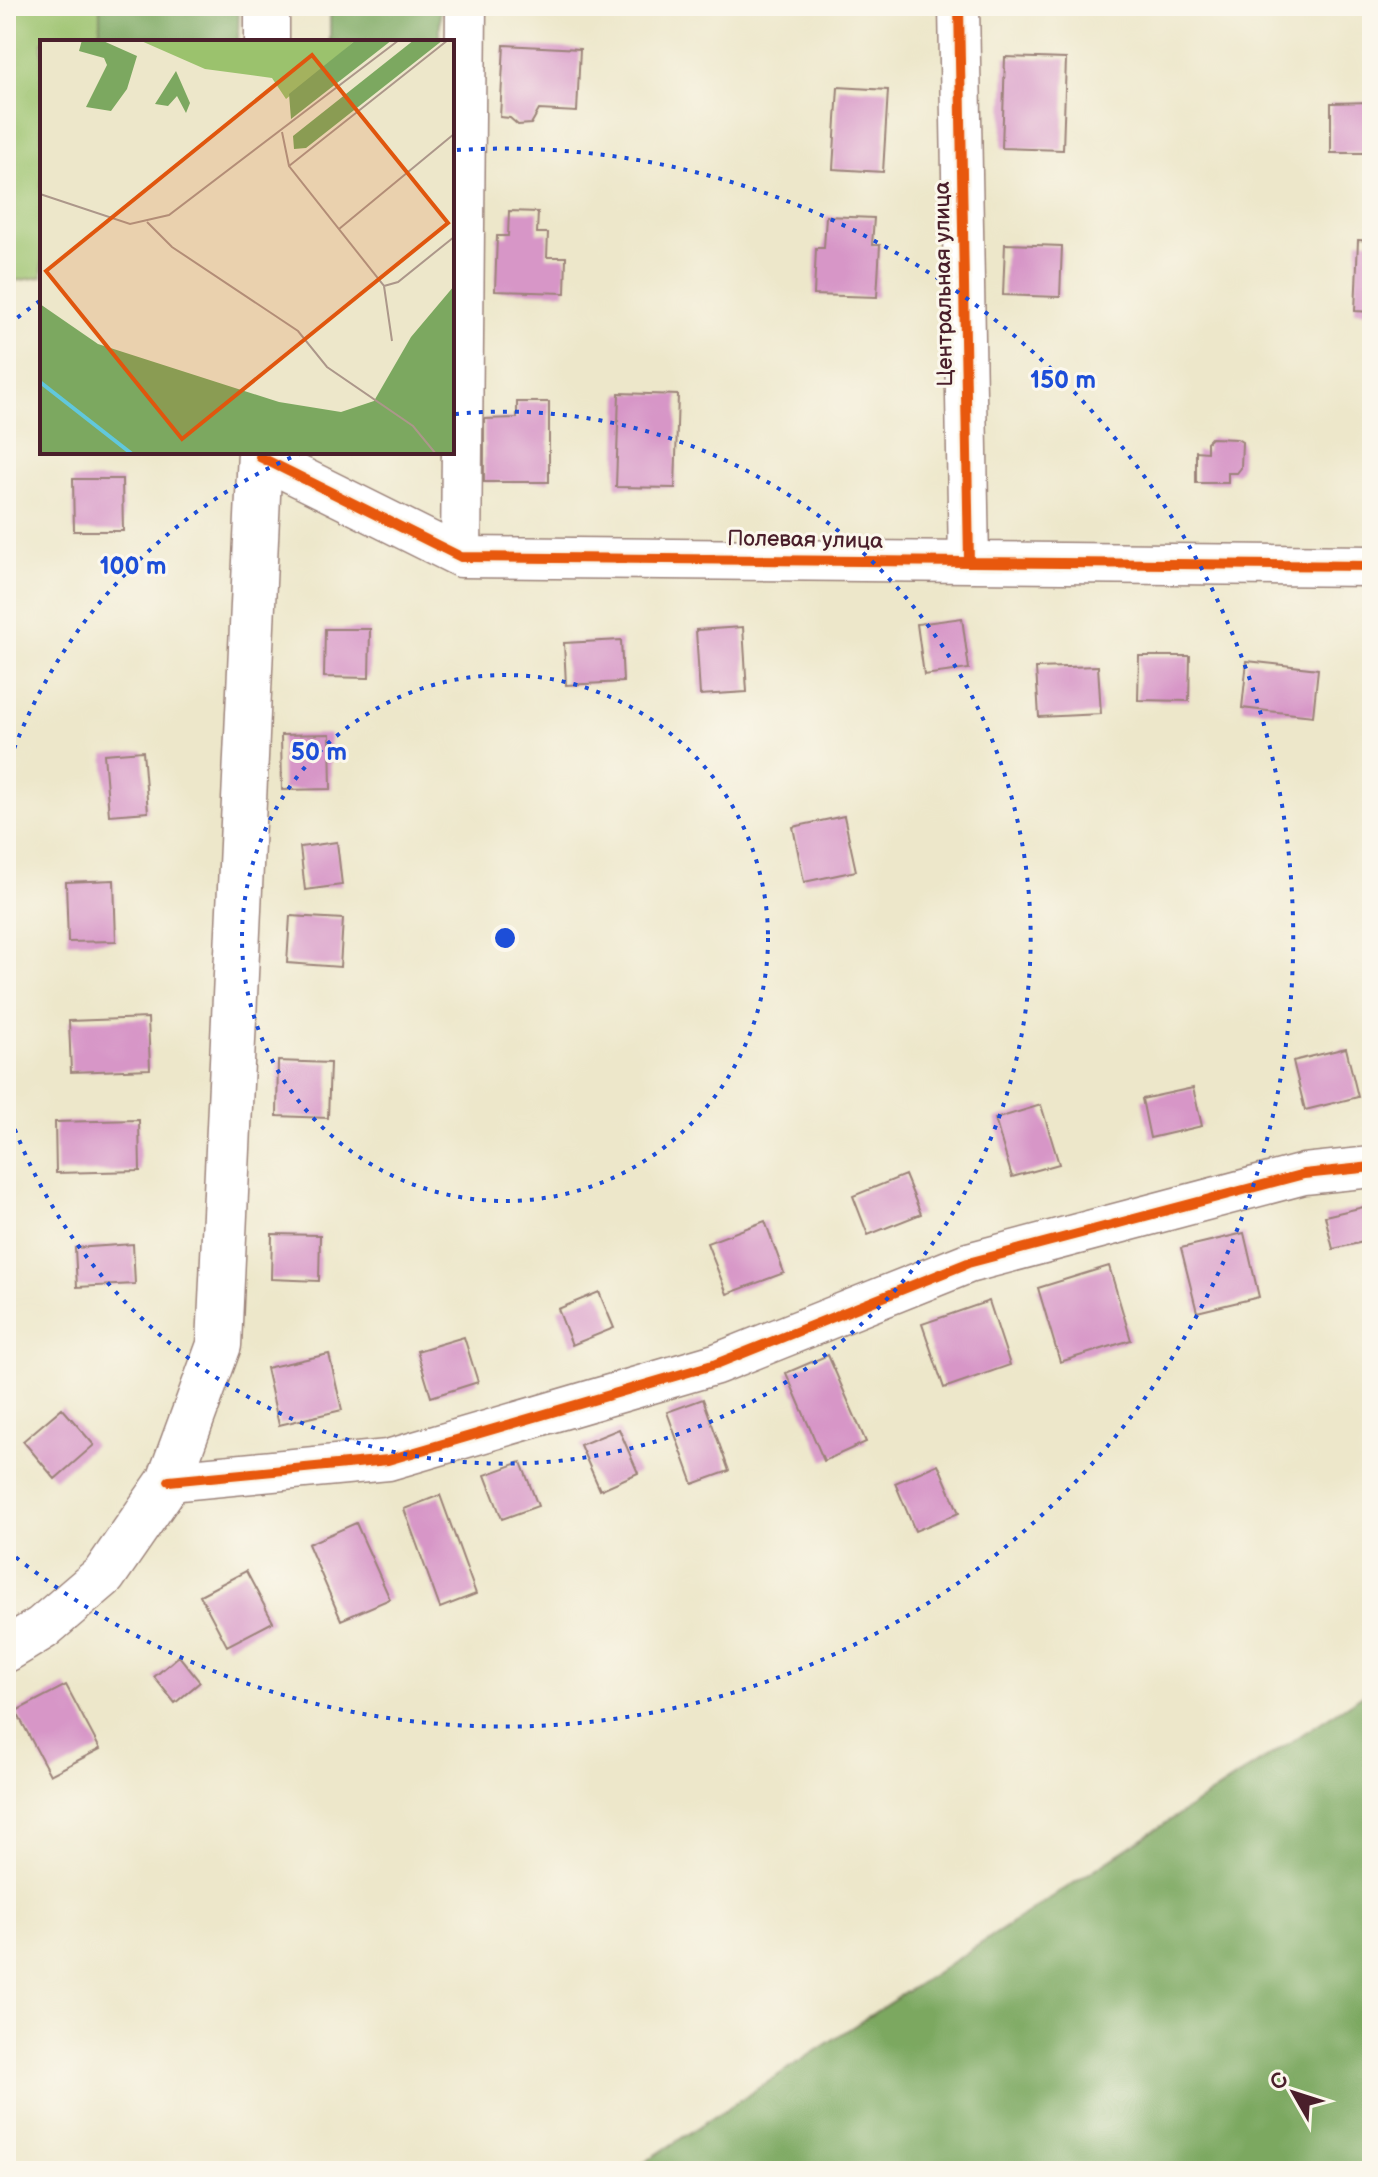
<svg xmlns="http://www.w3.org/2000/svg" width="1378" height="2177" font-family="'Balsamiq Sans',sans-serif">
<style>
.green{fill:#9bc26d;stroke:#72704c;stroke-width:2}
.forest{fill:#7ca860;stroke:#636446;stroke-width:2}
.building{fill:#d796c7}
.lines{fill:none;stroke-linecap:round;stroke-linejoin:round}
.minor-casing{stroke:#9c837a;stroke-width:43}
.secondary-casing{stroke:#9c837a;stroke-width:47}
.minor{stroke:#fff;stroke-width:40}
.secondary{stroke:#fff;stroke-width:44}
.cycleway-casing{stroke:#fbf7ec;stroke-width:15}
.cycleway{stroke:#e8590c;stroke-width:10}
.ring{fill:none;stroke:#1d4ed8;stroke-width:4;stroke-dasharray:4 8}
.labels{text-anchor:middle;dominant-baseline:central;stroke-width:6;stroke-linejoin:round;paint-order:stroke}
.street-label{font-size:22px;fill:#4a1f2b;stroke:#fbf7ec}
.inset-river{fill:none;stroke:#61c8dd;stroke-width:4}
.inset-road{fill:none;stroke:#ac978a;stroke-width:2}
.view{fill:#e0560e;fill-opacity:0.15;stroke:#e0560e;stroke-width:4}
.inset-edge{fill:none;stroke:#4a1f2b;stroke-width:4}
.centre{fill:#1d4ed8;stroke:#fbf7ec;stroke-width:4}
.ring-label{font-size:24px;text-anchor:middle;font-weight:bold;fill:#1d4ed8;stroke:#fbf7ec;stroke-width:6;stroke-linejoin:round;paint-order:stroke}
</style>
<rect width="100%" height="100%" fill="#fbf7ec"/>
<filter id="ink" filterUnits="userSpaceOnUse"><feTurbulence type="fractalNoise" baseFrequency=".0125" numOctaves="2"/><feDisplacementMap in="SourceGraphic" scale="16" xChannelSelector="R" yChannelSelector="G"/><feConvolveMatrix kernelMatrix="1 2 1 2 8 2 1 2 1" color-interpolation-filters="sRGB"/></filter>
<filter id="wash" filterUnits="userSpaceOnUse"><feTurbulence type="fractalNoise" baseFrequency=".006" numOctaves="4" result="noise"/><feDisplacementMap in="SourceGraphic" scale="32" xChannelSelector="R" yChannelSelector="G"/><feGaussianBlur stdDeviation="1.8" result="paint"/><feColorMatrix in="noise" values="0 0 0 0 0 0 0 0 0 0 0 0 0 0 0 0 0 1.4 0 .05"/><feComposite in="paint" operator="in"/></filter>
<g filter="url(#wash)">
<rect width="100%" height="100%" fill="#ede7ca"/>
<path class="green" d="M6 6H100V42H42V277L6 282Z"/>
<path class="forest" d="M100 6H239L238 42H100Z
M330 6H440V42H330Z
M1372 1689V2171H631Z"/>
<g id="blocks">
<path class="building" d="M504 45 580 49 577 112 539 110 531 124 518 125 510 118 500 117Z
M1005 57 1066 59 1063 150 1002 148Z
M838 87 888 90 883 172 833 169Z
M1372 102V153H1331V103Z
M509 211 538 212 537 233H548L547 257H566L565 293 495 291 497 236H508Z
M826 216 874 218 872 245H880L877 297 814 295 816 248H824Z
M1358 240 1372 241V312L1355 311Z
M1005 244 1062 246 1060 297 1003 295Z
M619 393 678 395 675 488 616 487Z
M517 402H549V482H484V419L517 418Z
M1211 438 1237 439 1242 442 1241 468 1237 473H1228V483H1196V451L1207 452V442Z
M73 479H122L123 531H74Z
M962 618 969 669 924 675 917 624Z
M743 627 747 692 700 695 696 630Z
M325 629H370L369 678 324 677Z
M621 640 623 682 566 685 564 643Z
M1139 656H1190L1189 701 1138 700Z
M1247 661 1318 669 1313 716 1242 708Z
M1098 666 1101 714 1039 717 1036 668Z
M330 734 331 789 282 790 281 735Z
M143 751 148 812 109 815 104 754Z
M844 816 856 871 804 882 793 827Z
M337 842 342 885 305 890 300 847Z
M114 880 116 941 68 942 66 882Z
M290 916 343 919 340 967 287 963Z
M148 1018 150 1069 71 1072 69 1021Z
M1346 1048 1358 1097 1305 1110 1293 1061Z
M278 1061 330 1063 328 1118 277 1116Z
M1193 1088 1202 1126 1150 1138 1142 1099Z
M1041 1105 1059 1164 1012 1177 995 1119Z
M139 1120 140 1171 56 1173 55 1122Z
M905 1175 921 1214 868 1235 853 1196Z
M1372 1205V1240L1333 1249 1325 1216Z
M765 1221 784 1273 727 1294 707 1243Z
M1244 1233 1259 1297 1197 1312 1181 1248Z
M272 1234 320 1235 319 1281 271 1279Z
M133 1244 135 1284 77 1287 75 1248Z
M1109 1266 1131 1340 1060 1362 1038 1288Z
M599 1292 614 1328 572 1345 558 1309Z
M989 1301 1010 1365 944 1388 922 1324Z
M464 1337 478 1382 431 1397 417 1351Z
M329 1354 342 1410 279 1425 266 1368Z
M828 1355 866 1442 824 1461 786 1373Z
M703 1399 729 1471 693 1484 667 1412Z
M62 1408 94 1445 55 1479 23 1441Z
M619 1429 638 1473 600 1490 580 1445Z
M521 1462 538 1506 502 1519 485 1475Z
M938 1464 959 1513 915 1531 895 1483Z
M440 1495 476 1594 440 1608 404 1509Z
M356 1523 390 1599 341 1620 308 1544Z
M246 1571 273 1622 227 1646 200 1595Z
M179 1656 200 1682 175 1703 154 1677Z
M66 1685 100 1749 50 1775 16 1711Z"/>
</g>
</g>
<g filter="url(#ink)">
<use href="#blocks" fill-opacity="0" stroke="#9c837a" stroke-width="2"/>
<g class="lines">
<defs>
<path id="minor" d="M959 6 969 562
M260 457 461 557 1372 566
M461 557 466 6
M169 1481 388 1460 716 1364 968 1263 1304 1174 1372 1167"/>
<path id="secondary" d="M267 42V6
M6 1650 42 1628 104 1575 169 1481 219 1345 260 452"/>
</defs>
<use href="#minor" class="minor-casing"/>
<use href="#secondary" class="secondary-casing"/>
<use href="#minor" class="minor"/>
<use href="#secondary" class="secondary"/>
<defs>
<path id="cycleway" d="M959 6 969 562
M260 457 461 557 1372 566
M169 1481 388 1460 716 1364 968 1263 1304 1174 1372 1167"/>
</defs>
<use href="#cycleway" class="cycleway-casing"/>
<use href="#cycleway" class="cycleway"/>
</g>
</g>
<g class="ring">
<circle cx="505" cy="938" r="263"/>
<path d="M6 771A526 526 0 0 1 304 452M455 414A526 526 0 1 1 6 1105"/>
<path d="M8 325A789 789 0 0 1 41 300M457 150A789 789 0 1 1 8 1551"/>
</g>
<g class="labels">
<g class="street-label">
<text transform="translate(944 284) rotate(-91)">Центральная улица</text>
<text transform="translate(805 540) rotate(1)">Полевая улица</text>
</g>
</g>
<g transform="translate(40 40)">
<rect width="414" height="414" fill="#ede7ca"/>
<path d="M99 0H316L246 59 232 38 165 29Z" fill="#9bc26d"/>
<path d="M42 0H61L97 16 87 49 71 71 46 67 67 25 64 18 39 11ZM316 0H352L251 79 249 54ZM374 0H403L266 108 254 109 253 96ZM136 31 150 63 146 73 137 56 128 66 115 64ZM414 246V414H0V264L58 304 239 362 301 372 334 361 371 297Z" fill="#7ca860"/>
<path class="inset-river" d="M0 342 92 414"/>
<path class="inset-road" d="M242 92 249 126 344 246 352 301M249 126 408 0M0 154 90 184 129 175 359 0M107 182 132 207 258 291 287 327 373 386 396 414M299 189 414 94M344 246 358 242 414 197"/>
<path class="view" d="M272 15 408 183 142 399 6 231Z"/>
<rect width="414" height="414" class="inset-edge"/>
</g>
<circle cx="505" cy="938" r="12" class="centre"/>
<g class="ring-label">
<text x="1063" y="388">150 m</text>
<text x="133" y="574">100 m</text>
<text x="319" y="760">50 m</text>
</g>
<rect width="1378" height="2177" fill="none" stroke="#fbf7ec" stroke-width="32"/>
<g transform="translate(1294 2093) rotate(309)" stroke="#fbf7ec" stroke-width="6" paint-order="stroke">
<path d="M0-6L14 30L0 20L-14 30Z" fill="#4a1f2b"/>
<text y="-12" font-size="22" font-weight="bold" text-anchor="middle" fill="#4a1f2b">С</text>
</g>
</svg>
